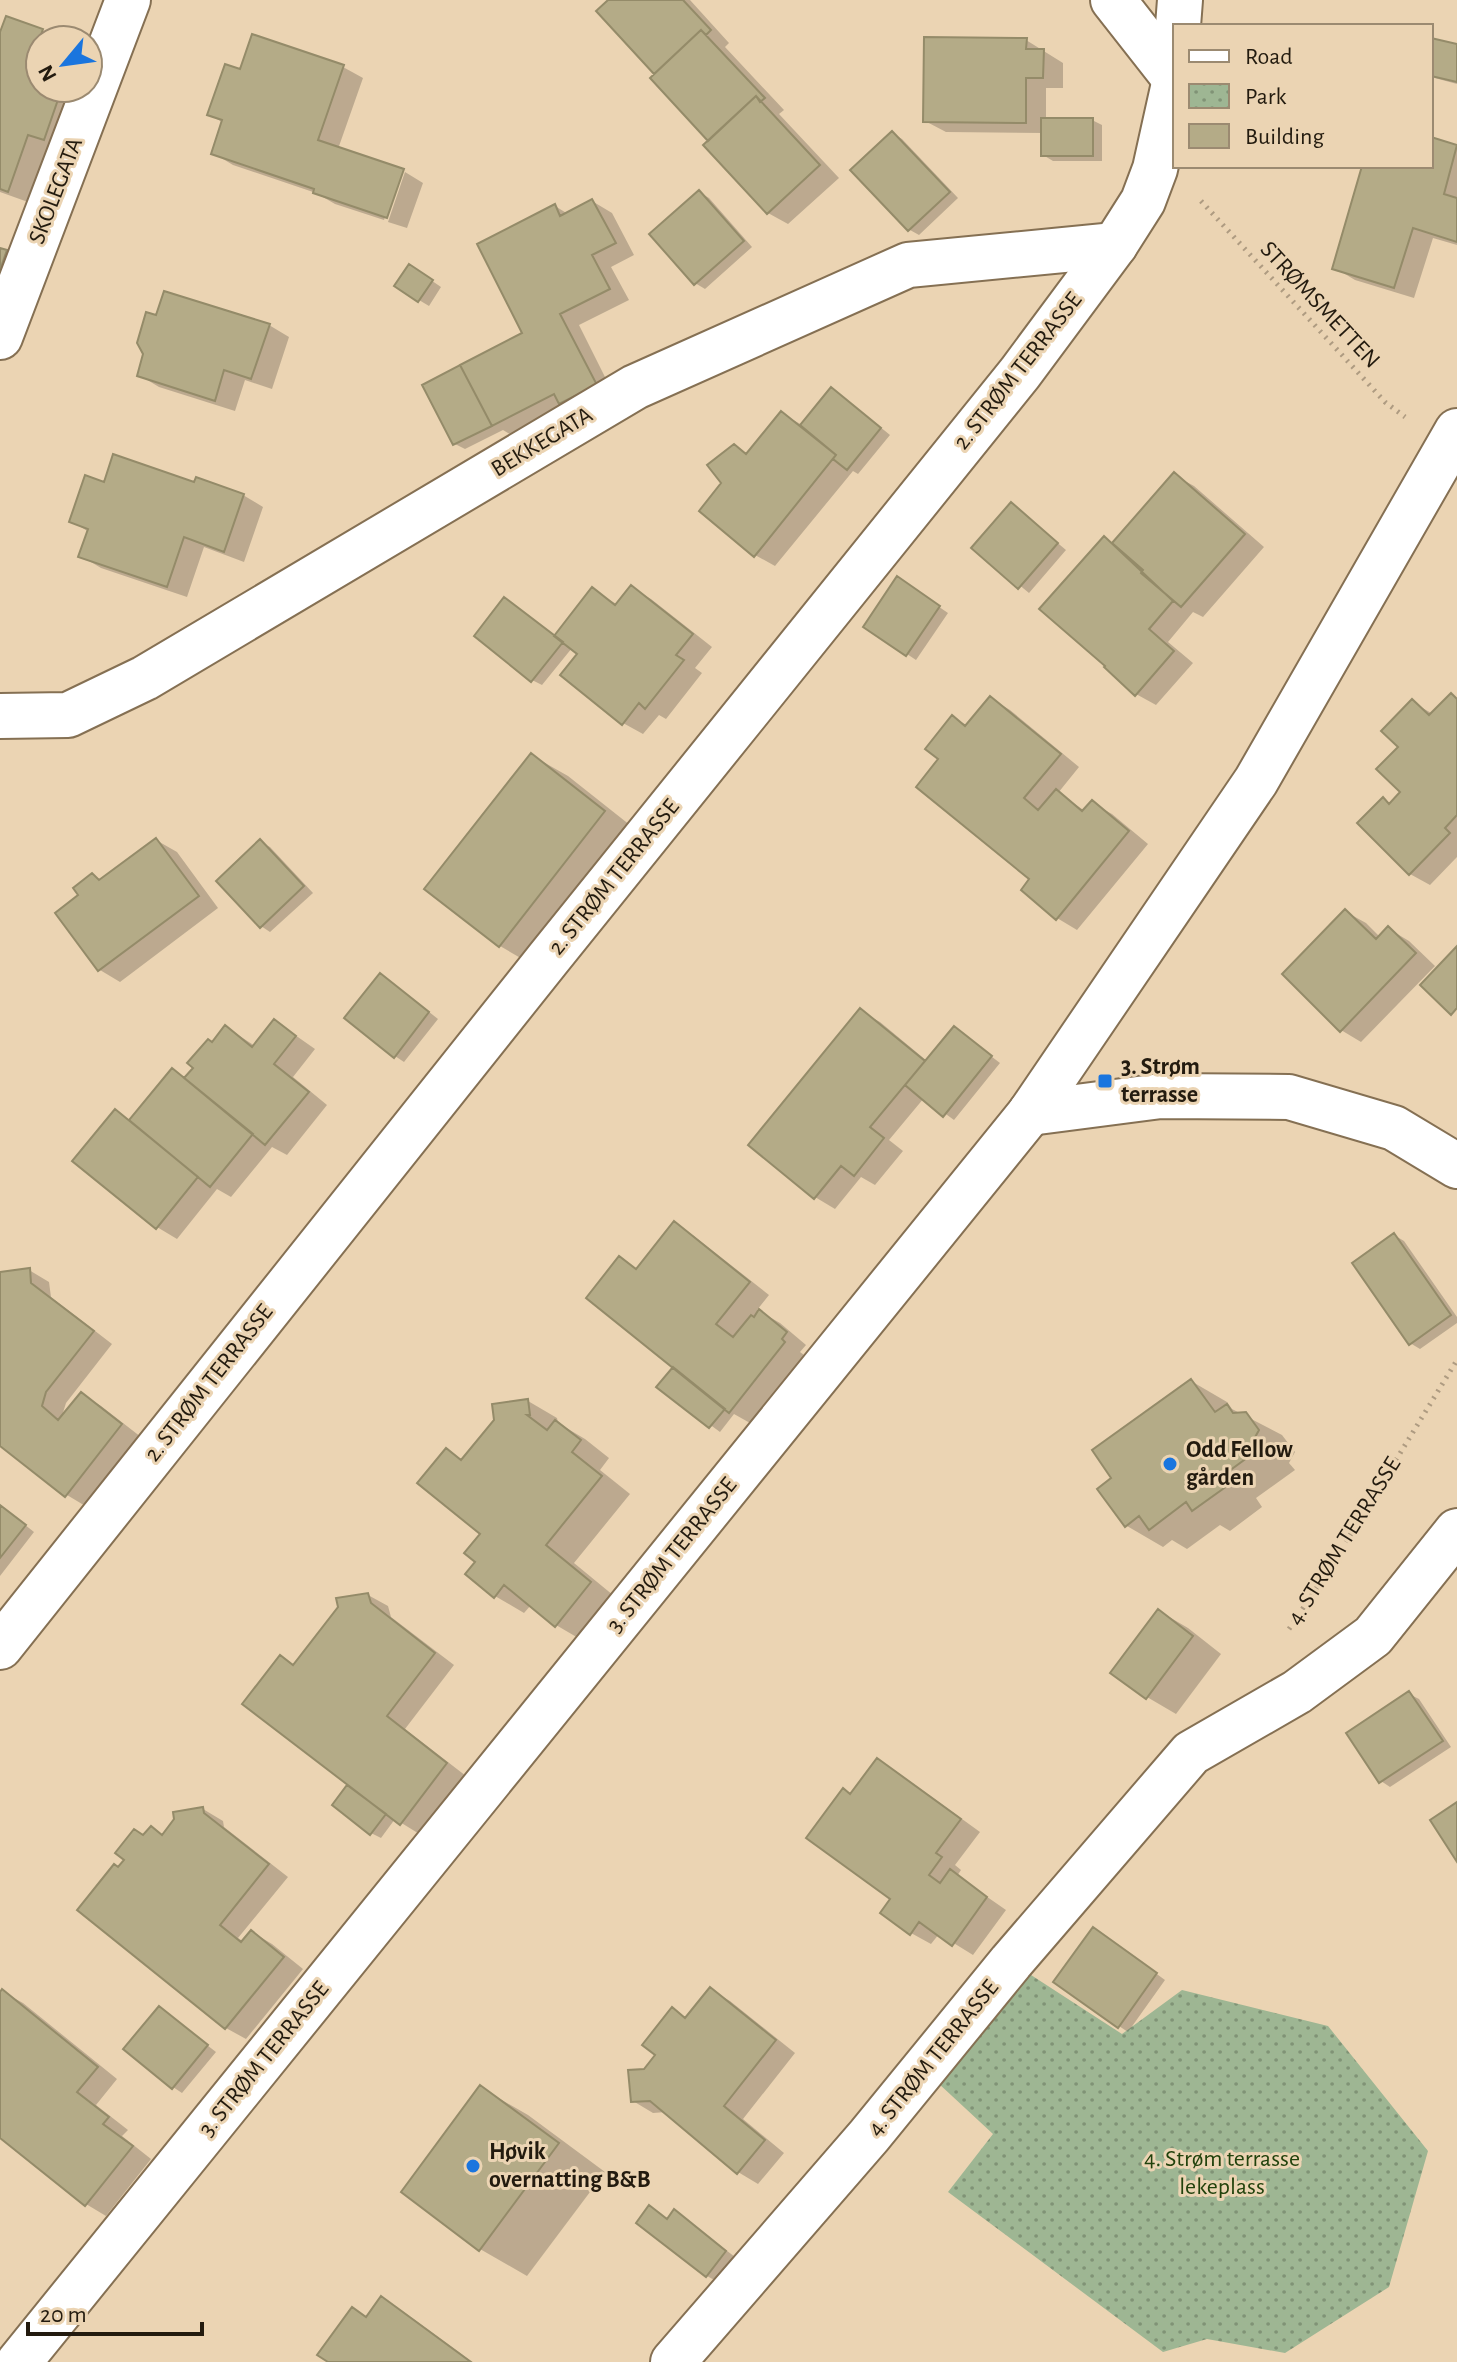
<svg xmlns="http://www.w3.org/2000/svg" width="1457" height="2362" font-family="'Alegreya Sans',sans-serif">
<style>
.park{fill:url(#park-dots)}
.shadow{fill:#0003}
.building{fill:#b4ab87;stroke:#948b69;stroke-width:2}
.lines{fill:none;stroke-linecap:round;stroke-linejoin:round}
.street-casing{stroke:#857053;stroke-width:48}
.secondary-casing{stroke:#857053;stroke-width:48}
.path{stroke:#ae9b81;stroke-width:5;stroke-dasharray:2 6;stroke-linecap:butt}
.street{stroke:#fff;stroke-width:44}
.secondary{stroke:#fff;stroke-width:44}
.poi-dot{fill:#1a75de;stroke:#ebd4b3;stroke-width:3}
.labels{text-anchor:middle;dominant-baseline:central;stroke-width:6;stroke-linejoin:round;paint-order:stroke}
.street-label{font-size:24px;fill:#231b0f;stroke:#ebd4b3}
.poi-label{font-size:24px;font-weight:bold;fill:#231b0f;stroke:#ebd4b3;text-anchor:start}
.park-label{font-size:24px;fill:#21420c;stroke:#ebd4b3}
</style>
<defs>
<pattern id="park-dots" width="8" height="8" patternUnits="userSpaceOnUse" patternTransform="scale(2)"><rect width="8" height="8" fill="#9eb693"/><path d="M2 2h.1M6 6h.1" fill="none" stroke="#809376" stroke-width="1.8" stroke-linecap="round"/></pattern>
</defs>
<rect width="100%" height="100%" fill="#ebd4b3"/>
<path class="park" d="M1011 1962 1122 2034 1182 1990 1328 2026 1428 2151 1389 2287 1285 2353 1207 2339 1163 2352 948 2192 993 2134 924 2070Z"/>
<path class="shadow" d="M611 0H690L729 43 725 47 784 110 779 114 839 178 788 224 768 213 657 74 599 11Z
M7 19 42 31 57 40H40V88H86L64 150 49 145 28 202 0 192V38Z
M1026 40 1063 63V88H1046V120H1092L1102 125V161H1053L1043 155V133L946 132 925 121Z
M1431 44 1457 46V84L1431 77Z
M343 67 363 78 338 149 404 172H401L384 220 335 204 316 193 233 165 213 153 224 123 210 115 242 71Z
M892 133 902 139 958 198 919 235 910 230 853 170Z
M1431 139 1457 147V245L1433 238 1414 298 1355 280 1335 268 1364 166H1431Z
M405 172 423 183 407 228 388 222Z
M699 192 709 198 752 247 705 289 695 283Z
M592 201 612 213 634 255 611 267 629 300 579 325 615 397 513 436 503 430 465 449 455 444 525 334 555 206 568 214Z
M0 250 26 264 0 338Z
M419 272 441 287 429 306 419 300Z
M269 325 289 337 272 389 245 380 235 411 159 387 139 375Z
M841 395 890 435 858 474 853 471 775 566 755 555 724 484 734 446 747 454 781 413 802 425Z
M1174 475 1194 486 1264 547 1203 617 1193 612 1168 642 1193 663 1156 705 1136 694 1104 538 1114 544Z
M106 484H195L243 495 263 507 244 562 204 547 187 597 101 568 81 556 89 532 71 521Z
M1012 505 1066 550 1029 593 974 548Z
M907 585 948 613 916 660 907 654Z
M631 588 651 599 712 647 695 668 702 673 666 719 659 715 643 734 623 723 580 654 572 648 542 685 532 680 556 637 593 590 618 605Z
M1451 695 1457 699V857L1430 885 1410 874 1383 800 1392 804 1403 792 1400 747 1412 702 1433 714Z
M990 698 1010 710 1079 767 1058 793 1085 811 1092 803 1112 814 1148 844 1077 930 1057 918 1023 890 1032 879 941 759 953 717 968 726Z
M531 755 568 776 640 833 536 967 500 946Z
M156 840 177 852 218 908 120 982 100 970 57 913 81 896 93 875 102 881Z
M260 842 270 847 313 893 270 932 261 926Z
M1346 912 1366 923 1380 937 1389 929 1409 941 1435 966 1361 1042 1341 1030Z
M390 981 438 1019 404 1062 395 1056Z
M860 1011 880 1022 927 1061 954 1028 1000 1063 954 1120 924 1098 889 1140 903 1151 875 1185 861 1177 835 1209 815 1197Z
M275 1021 315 1049 293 1077 327 1105 287 1155 272 1147 231 1197 217 1189 177 1239 157 1227 115 1112 131 1121 172 1071 186 1079 226 1027 255 1046Z
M675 1224 694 1236 769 1295 757 1310 780 1323 806 1345 800 1352 804 1355 750 1423 734 1414 720 1432 659 1387 675 1367 619 1259 639 1270Z
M1394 1235 1404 1241 1457 1317V1323L1420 1349 1410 1343Z
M29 1270 49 1282 51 1297 112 1344 66 1403 61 1419 81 1394 101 1406 141 1437 87 1507 67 1495 0 1443V1274Z
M1191 1381 1227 1402 1232 1409 1282 1435 1295 1452 1289 1463 1295 1470 1256 1498 1262 1507 1230 1531 1220 1525 1187 1549 1172 1540 1163 1547 1127 1526 1114 1479Z
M528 1401 557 1418 558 1423 585 1439 609 1458 600 1470 630 1494 574 1563 619 1600 585 1642 556 1625 531 1605 524 1613 495 1596 468 1574 478 1561 483 1533 446 1451 464 1461Z
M0 1505 34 1532 0 1576Z
M368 1595 388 1606 391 1617 454 1665 405 1729 466 1776 421 1835 395 1819 381 1838 371 1833 356 1792 358 1790 280 1657 295 1666Z
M1159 1611 1188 1628 1221 1654 1176 1714 1147 1697 1113 1672Z
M1409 1694 1419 1699 1451 1747 1390 1787 1381 1781Z
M878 1760 897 1772 980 1832 955 1865 961 1870 957 1876 1006 1910 973 1955 939 1934 931 1944 911 1933 893 1899Z
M203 1809 223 1821 224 1827 288 1877 238 1938 244 1942 252 1932 272 1944 303 1969 246 2039 226 2028 80 1910 144 1837 163 1836Z
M1103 1935 1165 1980 1128 2032 1119 2026Z
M710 1990 730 2001 795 2053 743 2119 784 2153 758 2184 738 2172 666 2112 653 2113 633 2101 645 2071 658 2054 673 2010 687 2018Z
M3 1992 23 2003 117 2079 96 2105 128 2130 122 2136 151 2159 106 2216 86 2204 0 2135V1995Z
M159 2008 216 2052 182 2093 173 2087Z
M481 2088 528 2115 605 2172 527 2276 480 2249Z
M675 2211 735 2257 716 2281 707 2276 668 2220Z
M381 2299 401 2310 472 2362H331Z"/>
<path class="building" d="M608 0H683L711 30 706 35 701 30 654 74 596 11Z
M6 16 43 29 39 41 40 88H62L44 140 28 135 8 192 0 189V32Z
M701 30 765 98 760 102 756 96 708 141 650 78Z
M252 34 344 65 318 140 404 169 387 218 313 193 314 189 211 154 222 120 207 115 225 64 240 69Z
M924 37 1027 38 1026 49H1044L1043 78H1026V123L923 122Z
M1431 38 1457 44V82L1431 76Z
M756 96 820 165 767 214 703 145Z
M1041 118H1093V156H1041Z
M892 131 950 192 908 231 850 170Z
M1431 137 1457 145 1444 194 1457 198V242L1413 228 1394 288 1332 269 1362 166H1431Z
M699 190 744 241 694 285 649 234Z
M592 199 616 243 592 255 610 289 560 314 597 385 559 404 554 394 492 426 460 365 522 333 477 244 555 204 560 216Z
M0 248 7 250 0 270Z
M409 264 433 280 418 302 394 286Z
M164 291 270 324 251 379 224 370 215 401 137 376 143 354 137 343 146 312 156 315Z
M460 365 492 426 453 445 422 385Z
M831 387 881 428 847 470 833 459 836 455 800 425Z
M781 411 836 455 754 557 699 511 721 483 707 465 734 444 746 454Z
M113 454 194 482 196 477 244 494 224 552 184 537 167 587 78 557 88 529 69 522 85 475 104 482Z
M1174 472 1245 534 1181 607 1141 573 1143 570 1112 543Z
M1011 502 1058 543 1018 589 971 548Z
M1104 536 1173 601 1149 629 1174 651 1135 696 1104 667 1105 666 1039 609Z
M897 576 940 606 906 656 863 627Z
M631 585 693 634 676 655 684 660 645 709 639 703 622 725 560 675 577 654 554 636 592 587 615 605Z
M504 597 563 642 531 682 474 636Z
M1451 693 1457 699V815L1445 828 1450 833 1409 875 1357 823 1383 797 1389 804 1400 792 1376 769 1398 747 1381 731 1412 699 1429 715Z
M990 696 1061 754 1024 798 1038 810 1056 789 1082 811 1092 800 1129 831 1056 920 1021 890 1029 879 916 787 938 759 925 749 952 715 965 726Z
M531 753 605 811 499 947 424 889Z
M156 838 199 896 98 971 55 913 78 895 73 888 92 873 99 880Z
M260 839 304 886 260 928 216 881Z
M1345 909 1376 939 1388 926 1416 953 1340 1032 1282 974Z
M1457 946V1008L1451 1015 1420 985Z
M380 973 429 1012 394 1058 344 1018Z
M860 1008 925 1061 870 1127 884 1138 854 1176 841 1166 814 1199 748 1145Z
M274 1019 296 1036 274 1064 309 1092 265 1145 184 1078 193 1068 187 1063 208 1039 212 1042 225 1025 252 1047Z
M954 1026 992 1056 943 1117 905 1085Z
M172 1068 253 1134 210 1187 129 1120Z
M115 1109 198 1177 156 1229 72 1161Z
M674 1221 750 1282 716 1324 733 1337 751 1315 754 1317 759 1309 787 1332 782 1339 785 1342 729 1413 586 1298 619 1256 636 1269Z
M1394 1233 1451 1315 1409 1345 1352 1263Z
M30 1268 31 1283 94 1331 46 1392 42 1406 58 1420 81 1392 122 1424 65 1497 0 1446V1272Z
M673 1367 725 1409 709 1428 656 1387Z
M1191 1379 1215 1412 1227 1404 1233 1413 1246 1412 1259 1430 1253 1441 1259 1449 1221 1477 1227 1486 1192 1511 1186 1502 1149 1530 1139 1516 1125 1527 1097 1489 1111 1478 1092 1450Z
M528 1399 530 1415H527L547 1430 555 1420 581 1440 572 1452 602 1476 546 1545 591 1582 555 1627 504 1585 494 1598 465 1574 475 1562 464 1553 480 1534 417 1483 446 1448 461 1460 494 1420 492 1404Z
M0 1505 26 1525 0 1558Z
M368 1593 371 1603 435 1653 387 1716 447 1763 400 1825 242 1704 280 1655 293 1665 338 1607 336 1598Z
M1158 1609 1193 1636 1146 1699 1110 1673Z
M1409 1691 1443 1741 1379 1783 1346 1733Z
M877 1758 961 1819 936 1853 942 1857 929 1875 940 1883 950 1869 987 1897 952 1946 919 1922 910 1935 880 1913 890 1899 806 1838 843 1788 850 1794Z
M347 1785 386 1814 370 1835 332 1805Z
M1457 1802V1862L1430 1820Z
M203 1807 204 1813 269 1864 220 1925 241 1942 251 1930 284 1957 225 2029 77 1910 114 1864 118 1867 124 1860 115 1853 134 1829 143 1835 151 1826 162 1835 174 1819 173 1812Z
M1093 1927 1157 1973 1118 2028 1053 1982Z
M710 1987 776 2040 724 2106 765 2140 737 2174 650 2101 631 2102 628 2070 644 2069 655 2055 642 2045 672 2007 685 2018Z
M2 1989 98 2067 77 2092 109 2117 103 2124 133 2146 85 2206 0 2138V1992Z
M159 2006 208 2045 172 2089 123 2049Z
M480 2085 559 2143 479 2251 401 2192Z
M649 2205 667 2219 674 2209 726 2251 706 2277 636 2223Z
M381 2296 471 2362H328L317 2355 352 2307 366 2317Z"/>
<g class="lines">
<defs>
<path id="street" d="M1113 0 1175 79
M0 337 128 0
M0 716 68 715 145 678 635 387 908 265 1115 245
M1030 1113 1161 1096 1289 1097 1394 1128 1457 1166
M673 2362 869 2136 1011 1962 1191 1753 1297 1692 1373 1636 1457 1531"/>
<path id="secondary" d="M1178 26 1180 0
M0 1647 548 959 1020 373 1115 245 1143 201 1155 169 1175 79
M19 2362 1030 1113 1256 781 1457 431"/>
</defs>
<use href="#street" class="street-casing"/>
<use href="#secondary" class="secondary-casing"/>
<path class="path" d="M1201 201 1385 402 1405 417
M1289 1629 1330 1568 1457 1360"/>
<use href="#street" class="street"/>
<use href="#secondary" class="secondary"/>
</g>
<g class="poi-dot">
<rect x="1097" y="1073" width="16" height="16" rx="4"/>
<circle cx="1170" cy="1464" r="8"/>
<circle cx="473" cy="2166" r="8"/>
</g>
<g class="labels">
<g class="street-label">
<text transform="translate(56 191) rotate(-69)">SKOLEGATA</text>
<text transform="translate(1320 305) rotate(47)">STRØMSMETTEN</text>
<text transform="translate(1018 371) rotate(-52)">2. STRØM TERRASSE</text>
<text transform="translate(542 442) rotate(-31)">BEKKEGATA</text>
<text transform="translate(614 877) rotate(-51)">2. STRØM TERRASSE</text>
<text transform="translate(209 1383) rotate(-52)">2. STRØM TERRASSE</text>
<text transform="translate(1344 1541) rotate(-58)">4. STRØM TERRASSE</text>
<text transform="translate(672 1555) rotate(-51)">3. STRØM TERRASSE</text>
<text transform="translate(933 2058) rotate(-51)">4. STRØM TERRASSE</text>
<text transform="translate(264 2059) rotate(-51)">3. STRØM TERRASSE</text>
</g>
<g class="poi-label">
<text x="1121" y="1067">3. Strøm<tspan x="1121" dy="28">terrasse</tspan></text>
<text x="1186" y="1450">Odd Fellow<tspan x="1186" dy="28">gården</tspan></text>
<text x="489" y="2152">Høvik<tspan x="489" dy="28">overnatting B&amp;B</tspan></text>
</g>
<g class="park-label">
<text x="1222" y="2159">4. Strøm terrasse<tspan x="1222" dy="28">lekeplass</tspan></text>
</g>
</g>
<rect x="1173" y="24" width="260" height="144" fill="#ebd4b3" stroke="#9b8a71" stroke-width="2"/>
<rect x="1189" y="50" width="40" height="12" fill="#ffffff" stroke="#9b8a71" stroke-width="2"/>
<text x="1245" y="64" font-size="24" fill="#231b0f">Road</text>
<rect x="1189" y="84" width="40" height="24" fill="url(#park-dots)" stroke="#9b8a71" stroke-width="2"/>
<text x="1245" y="104" font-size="24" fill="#231b0f">Park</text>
<rect x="1189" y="124" width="40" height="24" fill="#b4ab87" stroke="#9b8a71" stroke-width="2"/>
<text x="1245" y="144" font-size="24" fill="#231b0f">Building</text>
<g transform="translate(64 64) rotate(241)"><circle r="38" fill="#ebd4b3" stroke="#9b8a71" stroke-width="2"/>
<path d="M0-6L14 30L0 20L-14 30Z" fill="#1a75de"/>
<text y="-12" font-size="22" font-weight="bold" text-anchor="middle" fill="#231b0f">N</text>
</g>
<path d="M28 2322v12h174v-12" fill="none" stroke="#231b0f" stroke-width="4"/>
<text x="40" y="2322" font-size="24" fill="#231b0f" stroke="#ebd4b3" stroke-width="6" paint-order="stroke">20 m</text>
</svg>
